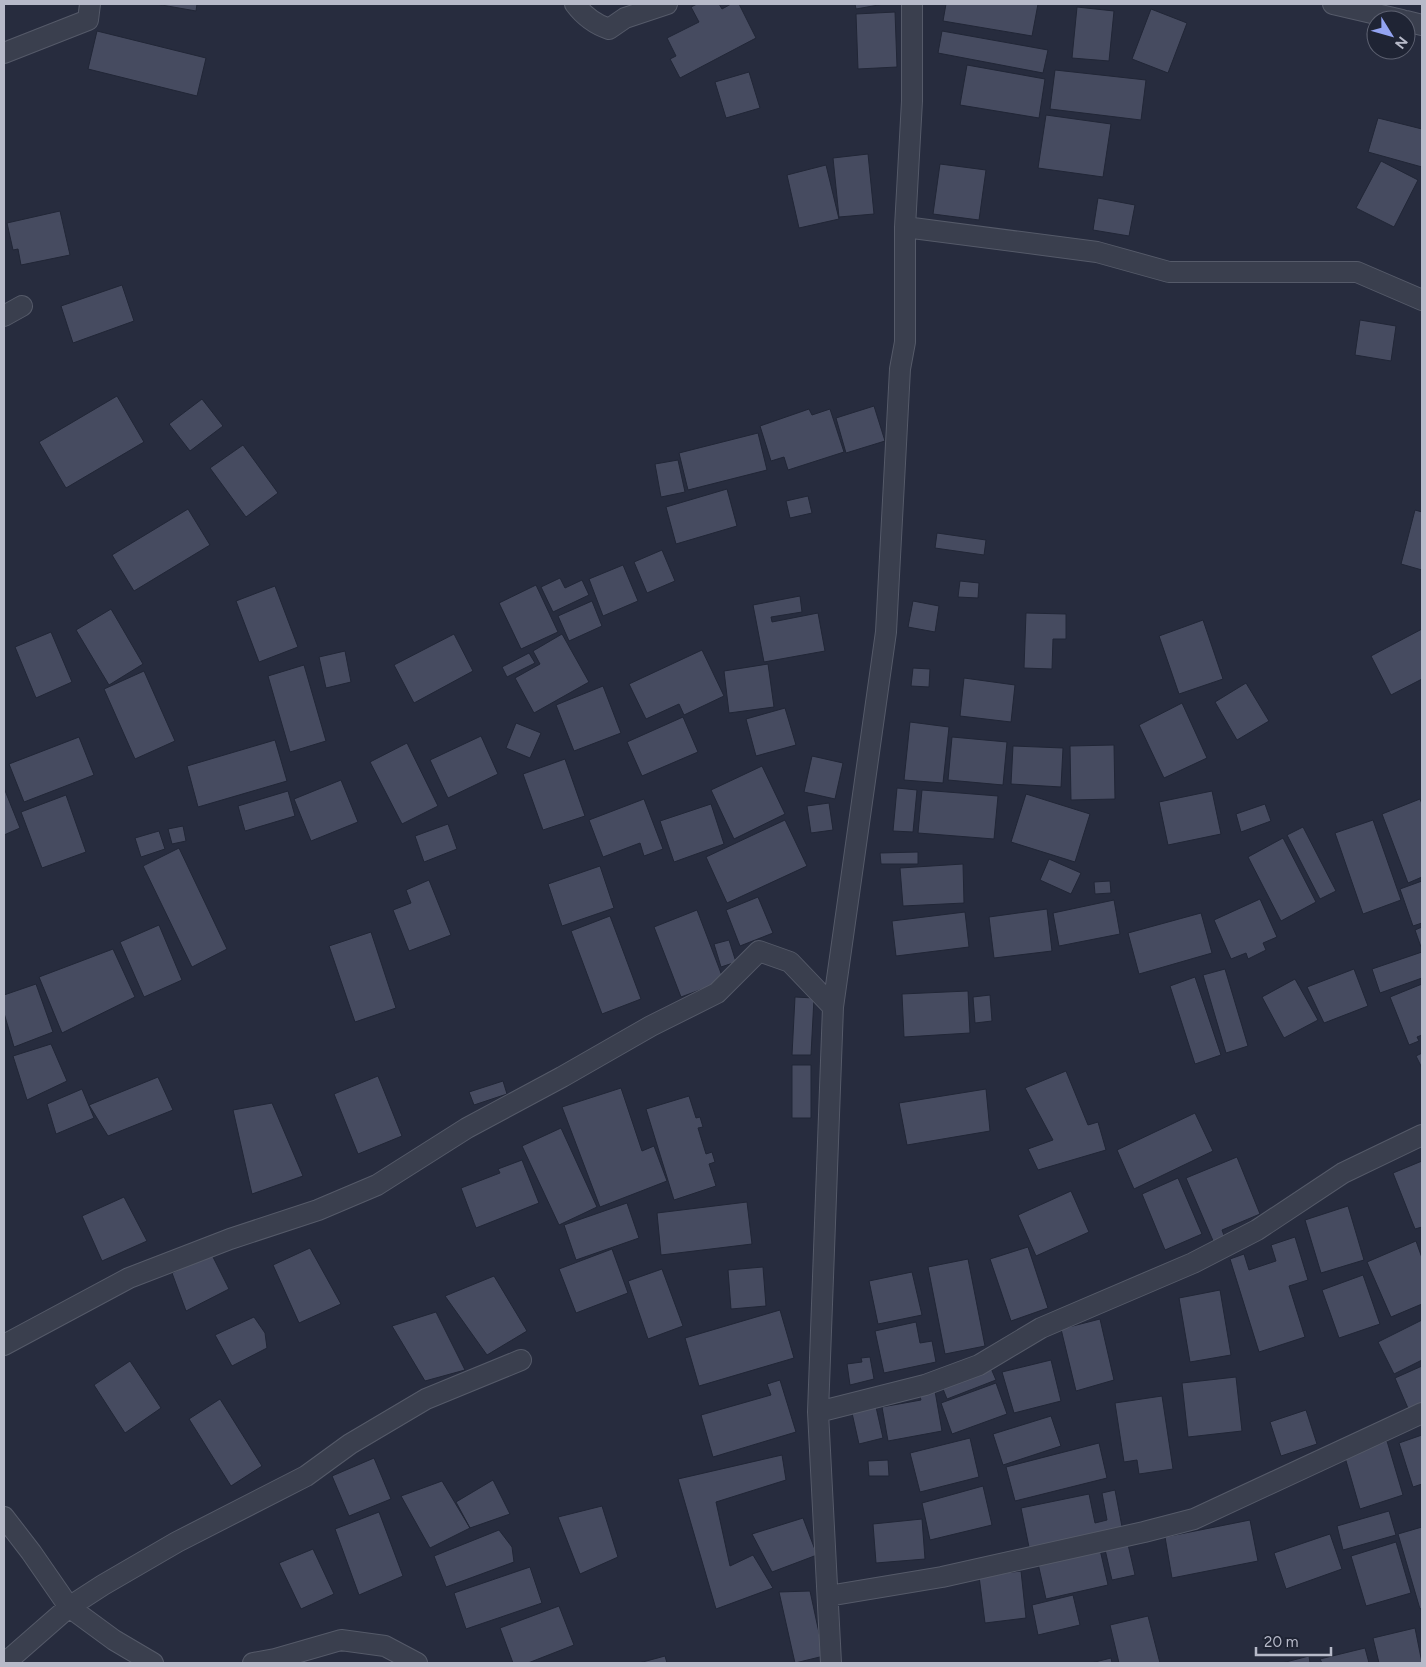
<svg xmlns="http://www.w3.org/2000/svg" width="1426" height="1667" font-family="Figtree,sans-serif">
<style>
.building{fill:#464b60;stroke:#212636}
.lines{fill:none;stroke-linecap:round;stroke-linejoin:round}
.street-casing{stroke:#555a69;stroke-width:22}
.street{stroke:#3a3f4e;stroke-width:20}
</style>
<rect width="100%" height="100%" fill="#272c3e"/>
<path class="building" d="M156 4H197L196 11Z
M697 4H719L722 9 731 4H739L756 38 680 78 670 59 676 56 667 38 699 22 691 7Z
M855 4H884L856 9Z
M946 4H1038L1032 36 943 21Z
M1077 7 1114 11 1109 61 1072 58Z
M1151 9 1187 23 1168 73 1132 59Z
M895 12 897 67 858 69 856 14Z
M97 31 206 58 197 96 88 69Z
M942 31 1048 50 1043 73 938 53Z
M967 65 1045 79 1039 118 960 105Z
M1055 70 1146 80 1141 120 1050 109Z
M749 72 760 108 726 118 715 82Z
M1046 115 1111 124 1103 177 1038 168Z
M1378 118 1422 129V167L1368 152Z
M868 154 874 214 839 217 833 158Z
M1381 161 1418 180 1394 227 1356 208Z
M940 164 986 170 979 220 933 214Z
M826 165 839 219 799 228 787 175Z
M1098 198 1135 205 1129 236 1093 230Z
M60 211 70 255 21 265 18 249 13 250 7 223Z
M122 285 134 321 73 343 61 306Z
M1360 320 1396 326 1391 361 1355 355Z
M117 396 144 442 66 488 39 442Z
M202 399 223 426 190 451 169 424Z
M874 406 885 441 846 453 836 418Z
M809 409 812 415 830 409 844 452 788 470 784 457 771 461 760 426Z
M758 433 767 470 688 490 679 453Z
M243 445 278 493 246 517 210 468Z
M678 460 685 492 661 497 655 464Z
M727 489 737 526 676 544 666 507Z
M808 496 812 513 790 518 786 501Z
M188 509 210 545 134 591 112 555Z
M1415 510 1422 512V570L1401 564Z
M937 533 986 540 984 555 935 548Z
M662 550 675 581 647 593 634 562Z
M623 565 638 601 603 616 589 579Z
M560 578 565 588 582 580 589 595 553 612 541 587Z
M960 581 979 583 978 598 958 597Z
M536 585 558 632 521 649 499 603Z
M275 586 298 647 259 662 236 601Z
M800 596 802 612 771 617 772 622 818 613 825 651 764 662 753 605Z
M592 601 602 626 569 641 558 616Z
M913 601 939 606 935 632 908 627Z
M111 609 143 664 109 685 76 630Z
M1026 613 1066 614V639H1053L1052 669 1024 668Z
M1203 620 1223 679 1179 694 1159 636Z
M1422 629V679L1391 695 1371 656Z
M51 632 72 682 36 698 15 647Z
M454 634 473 671 414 703 394 665Z
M562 634 589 682 534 713 515 678 540 664 533 651Z
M702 650 724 696 684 715 679 704 646 719 629 684Z
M345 651 351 682 326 688 319 657Z
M529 653 535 663 507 677 502 667Z
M768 664 774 707 729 713 724 671Z
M304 665 326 741 290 752 268 676Z
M913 668 930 669 929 687 911 686Z
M144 671 175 741 135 759 104 689Z
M964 678 1015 685 1011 722 960 716Z
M1246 683 1269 721 1237 740 1215 702Z
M603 686 621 733 574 751 556 705Z
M1182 703 1207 758 1164 778 1139 725Z
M785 708 796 745 756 756 746 719Z
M683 717 698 752 642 776 627 742Z
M910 722 949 727 943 783 904 780Z
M516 723 541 733 530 758 506 748Z
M481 736 498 774 448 798 430 760Z
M79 737 94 775 24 802 9 764Z
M952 737 1007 742 1003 785 948 780Z
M275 740 287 781 198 807 187 766Z
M407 743 438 806 402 824 370 762Z
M1114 745 1115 799 1071 800 1070 746Z
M1013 746 1063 748 1061 787 1011 784Z
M812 756 843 763 835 799 804 792Z
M565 759 585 816 543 830 523 774Z
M762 766 785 814 734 839 711 790Z
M341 780 358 822 311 841 294 799Z
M4 788 20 828 4 835Z
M897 788 917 790 913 832 893 831Z
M922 790 998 796 994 839 918 833Z
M288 791 295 816 245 831 238 806Z
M1212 791 1221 834 1168 845 1159 802Z
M1026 794 1090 814 1075 862 1011 842Z
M66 795 86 852 42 868 21 812Z
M644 799 663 849 644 856 640 843 603 857 589 820Z
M1420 799 1422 804V877L1408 883 1382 814Z
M829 803 833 830 811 833 807 806Z
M711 804 724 844 674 862 660 821Z
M1265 804 1271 821 1241 832 1236 814Z
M785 820 807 866 727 903 706 857Z
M1373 820 1401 900 1363 914 1335 833Z
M448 824 457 849 424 862 415 836Z
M183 826 186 841 172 844 168 829Z
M1303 827 1336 891 1320 899 1287 835Z
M159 831 165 849 141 857 135 838Z
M1283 838 1316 902 1281 921 1248 857Z
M179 848 227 949 192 967 143 866Z
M918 852V864H881L880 853Z
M1049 859 1081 873 1071 894 1040 880Z
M963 864 964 903 903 906 900 868Z
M600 866 614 908 562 926 548 884Z
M429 880 451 935 409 951 393 910 411 903 406 890Z
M1110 881 1111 893 1095 894 1094 882Z
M1422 881V923L1413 926 1400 889Z
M758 897 773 933 740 946 726 910Z
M1260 899 1277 937 1263 943 1266 950 1248 959 1246 953 1231 959 1214 920Z
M1114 900 1120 934 1059 946 1053 913Z
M1047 909 1052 951 994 958 989 917Z
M697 910 724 981 681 997 654 927Z
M965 912 969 947 896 956 892 921Z
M1201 913 1212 953 1139 974 1128 933Z
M610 916 641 999 602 1014 571 931Z
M159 925 182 980 144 997 120 942Z
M1422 927V946L1421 947 1415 930Z
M371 932 396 1008 355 1022 329 946Z
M729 940 736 962 721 967 714 944Z
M113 949 135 997 62 1033 39 977Z
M1422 952V978L1380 993 1372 969Z
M1225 969 1248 1046 1226 1053 1203 975Z
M1354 969 1368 1006 1324 1023 1307 987Z
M1195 977 1221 1055 1195 1064 1170 986Z
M1295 979 1318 1020 1284 1038 1262 997Z
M36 984 53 1032 14 1047 4 1013V995Z
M1422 984V1035L1417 1037 1419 1041 1409 1045 1390 997Z
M968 991 970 1033 904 1037 902 994Z
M990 995 992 1021 975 1023 973 997Z
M795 997 814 998 811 1055H792Z
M51 1044 67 1081 27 1100 13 1056Z
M1422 1053V1068L1416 1056Z
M792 1065H811V1118H792Z
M1066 1071 1088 1125 1098 1122 1106 1150 1038 1170 1028 1149 1053 1140 1025 1088Z
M378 1076 402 1136 358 1154 334 1094Z
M158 1077 173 1110 108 1136 89 1105Z
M503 1081 507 1094 474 1105 469 1092Z
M621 1088 642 1151 654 1146 667 1181 600 1207 562 1107Z
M82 1089 94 1118 56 1134 47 1104Z
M986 1089 990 1131 907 1145 899 1103Z
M689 1096 696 1118 700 1117 703 1127 698 1128 706 1154 712 1152 715 1162 709 1164 716 1186 674 1200 646 1109Z
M272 1103 303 1176 252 1194 233 1110Z
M1195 1113 1213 1151 1134 1189 1117 1150Z
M561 1128 597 1207 559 1225 522 1146Z
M1237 1157 1260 1214 1222 1230 1225 1238 1214 1243 1186 1178Z
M522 1160 539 1203 476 1228 461 1188 500 1173 498 1169Z
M1422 1161V1227L1415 1229 1393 1173Z
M1178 1178 1202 1234 1165 1250 1142 1194Z
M1071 1191 1089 1232 1036 1256 1018 1215Z
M124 1197 147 1241 102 1261 82 1216Z
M747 1202 752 1244 661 1255 657 1213Z
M627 1203 639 1238 576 1260 564 1225Z
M1348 1206 1364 1260 1321 1273 1305 1220Z
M1295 1237 1308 1280 1289 1286 1305 1337 1259 1352 1230 1259 1244 1254 1249 1270 1276 1261 1271 1245Z
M1416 1241 1422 1258V1304L1391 1317 1367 1262Z
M1028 1247 1048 1308 1011 1321 990 1259Z
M310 1248 341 1304 299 1323 273 1265Z
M612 1249 628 1293 576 1313 559 1269Z
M211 1253 229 1289 186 1311 172 1273Z
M968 1259 985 1346 945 1354 928 1267Z
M763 1267 766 1306 731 1309 728 1270Z
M662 1269 683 1326 648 1339 628 1281Z
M912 1272 922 1315 878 1324 869 1281Z
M1363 1275 1380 1324 1339 1338 1322 1290Z
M494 1276 527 1331 487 1355 445 1296Z
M1220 1290 1231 1355 1190 1362 1179 1298Z
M780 1310 794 1358 699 1386 685 1338Z
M436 1312 465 1370 425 1381 392 1326Z
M254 1317 265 1333 267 1348 232 1366 215 1335Z
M1100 1319 1114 1380 1076 1391 1061 1329Z
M1422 1320V1360L1394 1374 1378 1342Z
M916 1322 920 1343 932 1341 936 1362 884 1373 875 1331Z
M870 1357 874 1379 850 1385 847 1364 862 1362 861 1358Z
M1051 1360 1061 1401 1014 1413 1002 1372Z
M130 1361 161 1408 125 1433 94 1385Z
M990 1366 996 1380 947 1399 941 1384Z
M1422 1366V1408L1410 1413 1395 1378Z
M1236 1377 1242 1431 1188 1437 1182 1383Z
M780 1380 796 1432 713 1457 701 1415 771 1395 767 1384Z
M996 1383 1007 1414 952 1434 941 1403Z
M935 1391 942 1431 888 1441 882 1407 921 1400 919 1393Z
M1162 1396 1173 1469 1139 1474 1137 1460 1124 1462 1115 1403Z
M220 1399 262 1466 231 1486 189 1419Z
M876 1407 883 1438 859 1444 852 1413Z
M1306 1410 1317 1444 1281 1456 1270 1422Z
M1051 1416 1061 1446 1003 1465 993 1434Z
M1422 1435V1484L1413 1487 1399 1443Z
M970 1438 979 1477 920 1492 910 1453Z
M1387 1441 1403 1495 1360 1509 1344 1454Z
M1099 1443 1107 1478 1015 1501 1006 1467Z
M782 1455 786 1480 716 1502 730 1566 753 1555 773 1588 716 1609 678 1479Z
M374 1458 391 1499 349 1516 332 1476Z
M888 1460 889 1476H869L868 1461Z
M493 1480 510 1514 470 1528 456 1502Z
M442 1481 470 1528 430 1548 401 1496Z
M983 1486 992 1525 930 1540 922 1503Z
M1115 1490 1123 1532 1030 1552 1021 1508 1089 1494 1095 1523 1107 1520 1102 1493Z
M602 1506 618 1557 580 1574 558 1517Z
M1389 1511 1396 1535 1343 1550 1337 1526Z
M379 1512 403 1576 359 1595 335 1529Z
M803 1518 817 1555 772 1572 752 1534Z
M922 1519 925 1559 876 1563 873 1524Z
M1250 1520 1258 1561 1172 1578 1165 1537Z
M1422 1527V1608L1420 1609 1398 1534Z
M499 1530 512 1547 514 1562 446 1587 434 1556Z
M1330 1534 1342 1569 1286 1589 1274 1553Z
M1127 1540 1135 1575 1112 1580 1104 1545Z
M1396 1542 1411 1593 1366 1606 1351 1556Z
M1099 1545 1108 1585 1046 1599 1037 1559Z
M313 1549 334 1594 301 1609 279 1563Z
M530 1567 542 1603 466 1629 454 1593Z
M1021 1571 1026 1618 985 1623 979 1576Z
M810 1591 824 1656 795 1663 779 1592Z
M1073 1595 1080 1625 1038 1635 1032 1605Z
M559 1606 574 1645 528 1663H513L500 1628Z
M1148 1616 1160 1663H1119L1110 1625Z
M1415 1628 1422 1663H1379L1373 1638Z
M1365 1648 1369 1663H1322L1320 1659Z
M665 1656 667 1663H639Z
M1309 1656 1310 1663H1282Z
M1111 1658 1112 1663H1091Z"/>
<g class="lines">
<defs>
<path id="street" d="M575 4C584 16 594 24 609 29L625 18 667 4
M1333 4 1402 20
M1406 21 1422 25
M4 53 88 20 90 4
M905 227 1097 252 1169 272H1357L1422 300
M4 316 22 306
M4 1345 129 1278 230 1239 318 1210 377 1185 467 1128 562 1077 651 1026 717 993 759 951 790 962 833 1007
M818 1412 925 1385 979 1365 1041 1328 1193 1263 1257 1230 1343 1173 1422 1135
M4 1517 31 1552 69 1607 114 1640 153 1663
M828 1596 942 1577 1144 1532 1194 1519 1422 1413
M5 1663 69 1607 103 1585 177 1542 306 1476 350 1444 426 1399 521 1360
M253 1663 275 1659 341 1640 385 1646 417 1663
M831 1663 818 1412 833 1007 886 632 900 369 905 342V227L912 101V4"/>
</defs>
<use href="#street" class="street-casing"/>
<use href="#street" class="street"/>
</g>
<rect width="1426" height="1667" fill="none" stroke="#b7bac9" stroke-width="10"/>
<g transform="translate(1391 35) rotate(127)"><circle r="24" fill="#1f2434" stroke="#5c6070"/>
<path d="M0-4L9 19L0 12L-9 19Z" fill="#93a4f2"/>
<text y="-8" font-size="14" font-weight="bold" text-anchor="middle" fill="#b7bac9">N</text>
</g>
<path d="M1256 1647v8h75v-8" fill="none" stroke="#b7bac9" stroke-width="2.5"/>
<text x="1264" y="1647" font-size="15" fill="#b7bac9" stroke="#1f2434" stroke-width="4" paint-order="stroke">20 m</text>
</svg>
